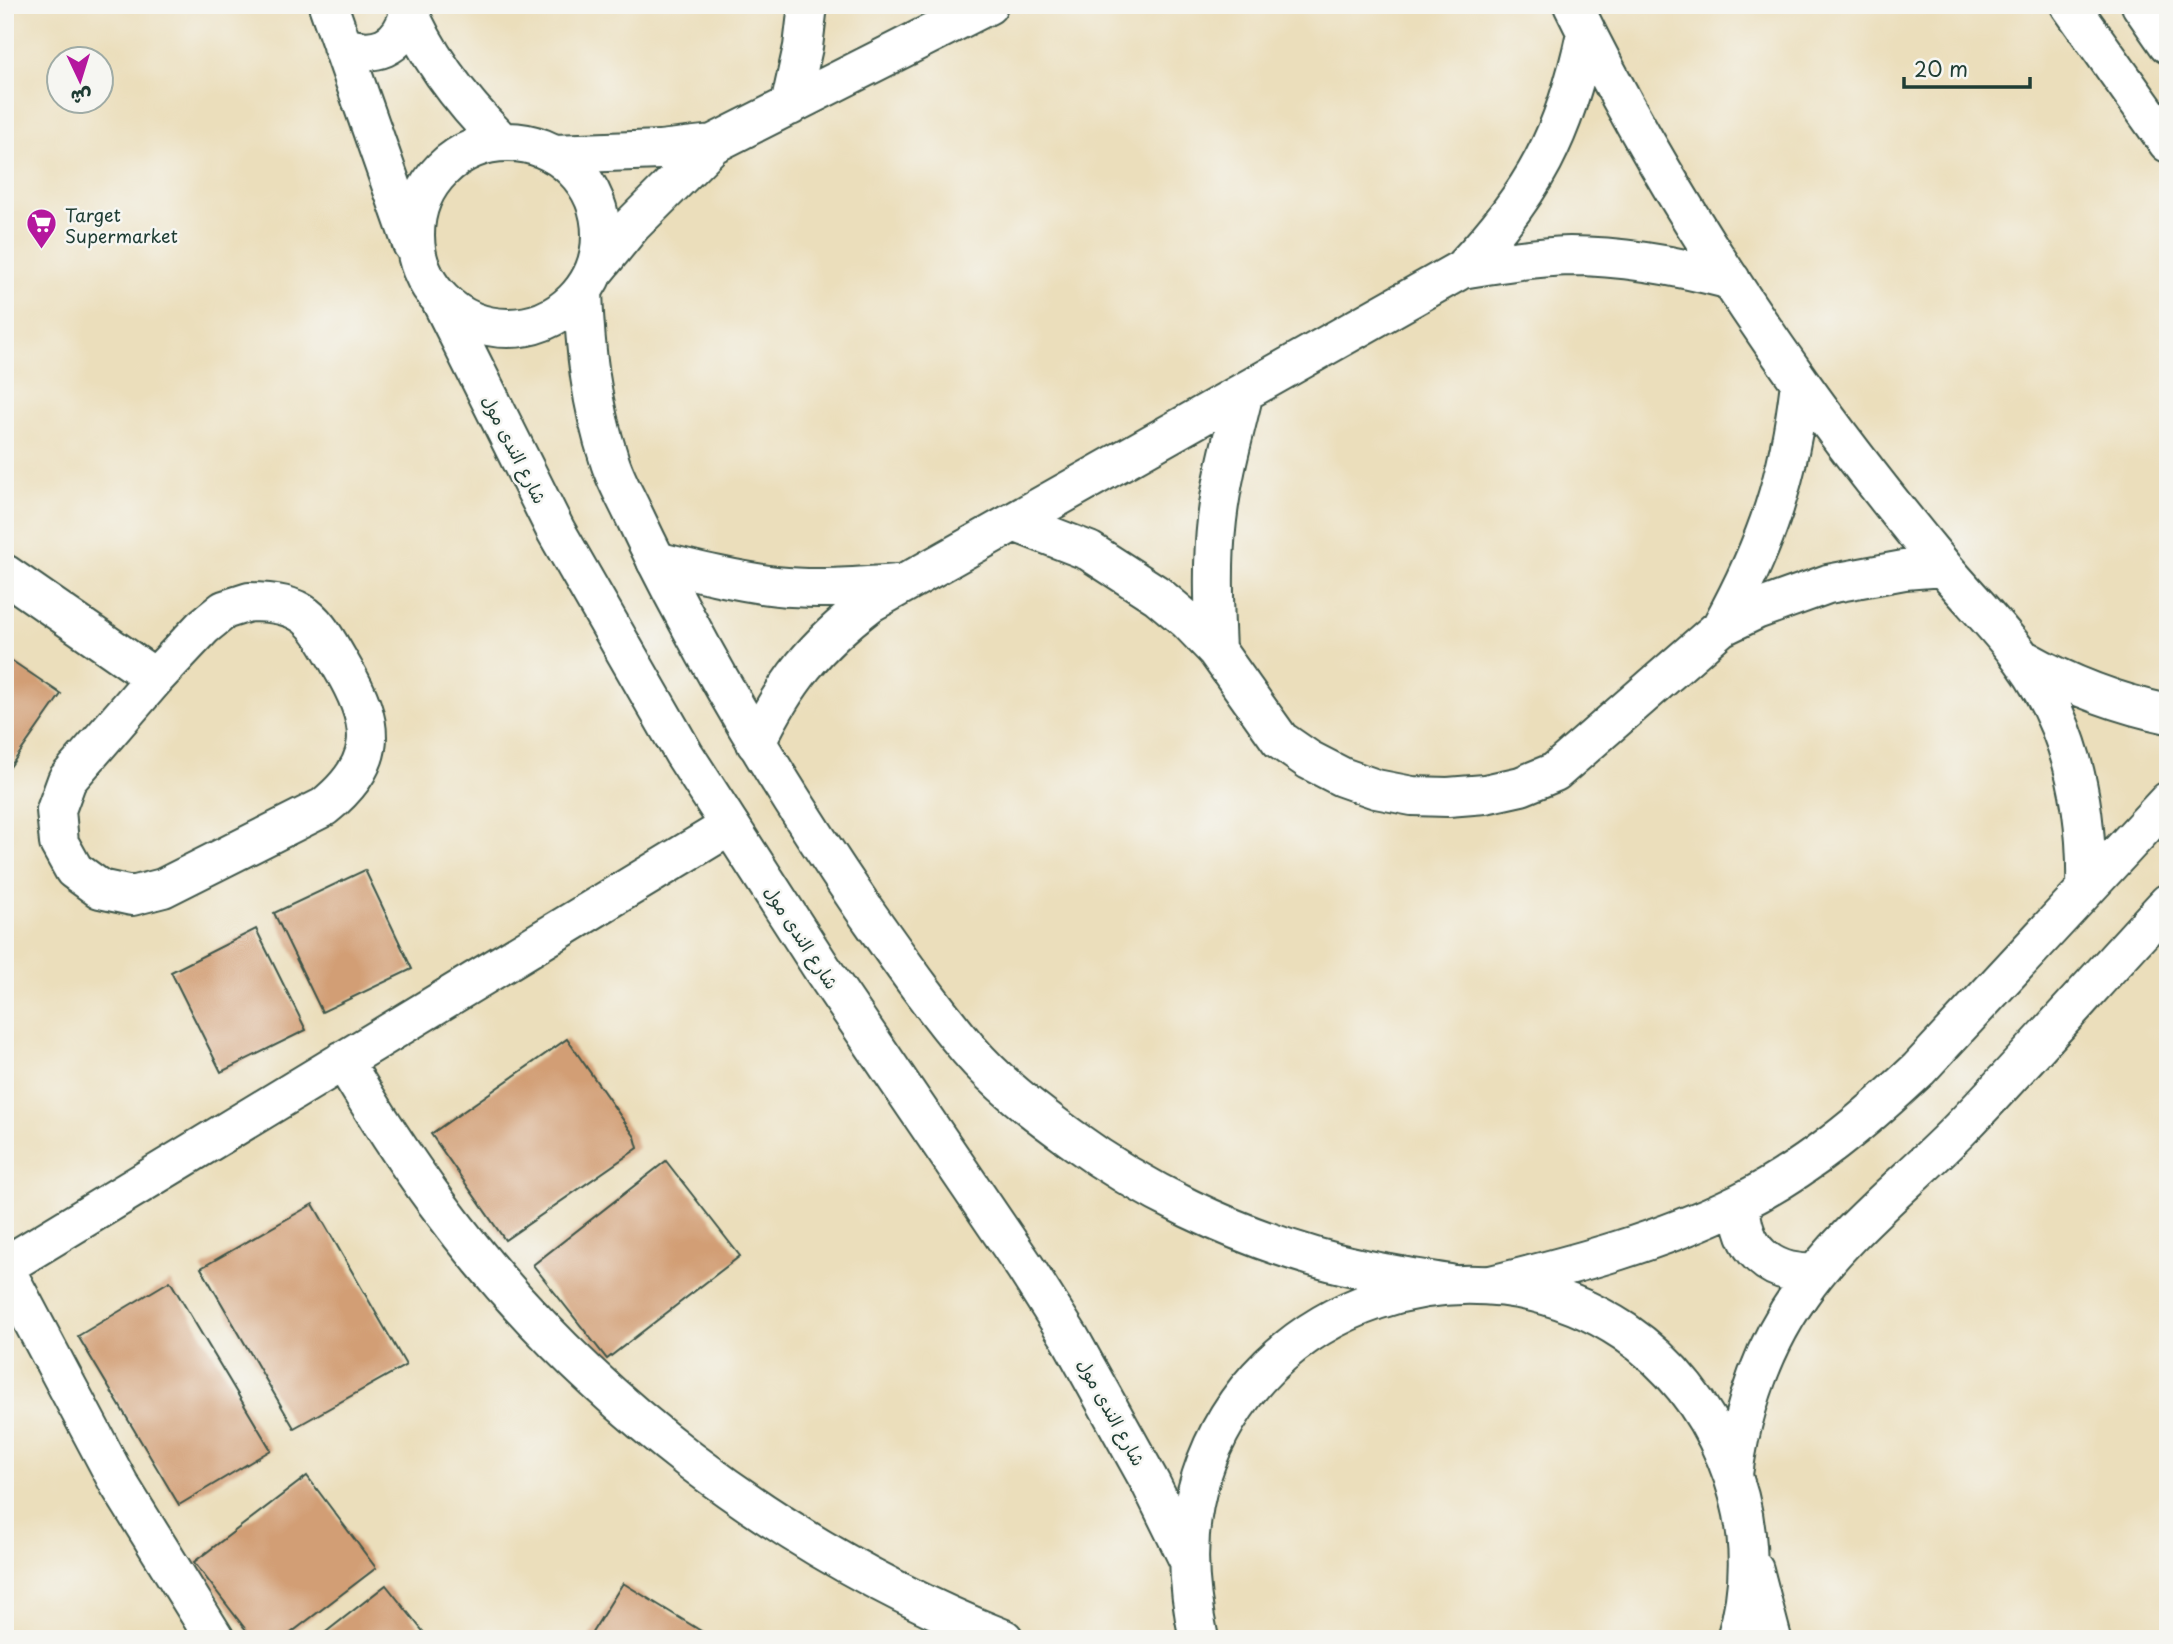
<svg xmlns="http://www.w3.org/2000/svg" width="2173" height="1644" font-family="'Playpen Sans','Playpen Sans Arabic',sans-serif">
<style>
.building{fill:#d29e75}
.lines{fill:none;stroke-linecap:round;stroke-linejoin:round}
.street-casing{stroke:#3e5548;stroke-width:42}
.secondary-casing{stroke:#3e5548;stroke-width:42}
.street{stroke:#fff;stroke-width:38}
.secondary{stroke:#fff;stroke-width:38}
.labels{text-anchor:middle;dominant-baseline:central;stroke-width:5;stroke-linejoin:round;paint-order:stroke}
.poi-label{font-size:18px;fill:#1f3d34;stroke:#f6f6f2;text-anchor:start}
.street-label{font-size:18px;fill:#1f3d34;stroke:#f6f6f2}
</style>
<rect width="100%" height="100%" fill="#f6f6f2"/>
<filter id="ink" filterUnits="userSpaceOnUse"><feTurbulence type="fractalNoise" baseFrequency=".0143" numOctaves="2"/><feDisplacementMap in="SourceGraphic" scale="14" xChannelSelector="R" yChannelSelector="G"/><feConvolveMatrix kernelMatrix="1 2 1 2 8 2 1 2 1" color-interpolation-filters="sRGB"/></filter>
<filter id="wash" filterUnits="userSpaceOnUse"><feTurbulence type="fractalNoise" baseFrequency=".00686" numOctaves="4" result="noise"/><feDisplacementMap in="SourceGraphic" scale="28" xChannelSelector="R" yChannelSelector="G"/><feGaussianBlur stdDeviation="1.57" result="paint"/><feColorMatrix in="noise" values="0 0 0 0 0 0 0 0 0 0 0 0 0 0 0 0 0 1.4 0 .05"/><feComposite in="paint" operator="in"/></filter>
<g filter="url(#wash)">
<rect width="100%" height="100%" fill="#ebdebb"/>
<g id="blocks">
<path class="building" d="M5 656 61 694 5 774Z
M365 870 412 969 322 1012 274 913Z
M256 929 306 1030 221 1072 171 972Z
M567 1039 635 1137 638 1148 505 1240 431 1134Z
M666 1161 740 1256 607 1359 533 1265Z
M313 1204 406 1365 294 1428 201 1268Z
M170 1281 271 1450 179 1505 78 1336Z
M307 1476 376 1568 283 1639H253L194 1562Z
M623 1583 714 1639H588Z
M386 1585 429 1639H317Z"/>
</g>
</g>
<g filter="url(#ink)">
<use href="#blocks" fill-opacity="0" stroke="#3e5548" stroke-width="2"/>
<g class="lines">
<defs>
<path id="street" d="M1573 5C1637 137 1715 263 1800 382 1844 444 1891 504 1939 562 1966 595 1997 625 2022 659 2072 726 2088 807 2086 889
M2070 5 2168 143
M790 106 803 47 808 5
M554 154 660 150 713 144
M596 269 632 225 713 144 988 5
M1462 269C1498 263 1534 257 1570 256 1625 256 1678 266 1731 280
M1014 522 1089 551 1157 595 1188 621 1216 650 1280 740 1309 760 1342 777 1376 789 1412 796 1448 797 1485 794 1521 786 1555 772 1721 627 1756 610 1828 584 1904 570 1943 567
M656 561C696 571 736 581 777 586 817 590 856 587 896 584
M5 574 155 678
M249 602C307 602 315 620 342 667 376 724 380 762 324 807L163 888 132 896 100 889 74 870 59 843 56 810 67 780 155 678 203 627 224 610Z
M1721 627C1767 543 1789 478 1800 383
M1216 650C1214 606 1212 563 1217 520 1222 476 1234 434 1244 392
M2023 659C2069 685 2116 703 2168 714
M756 743C786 681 815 645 870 603L1462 269C1534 193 1565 134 1586 33
M343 1060C372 1109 402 1156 436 1202 578 1396 781 1550 1004 1639
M1741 1202C1740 1248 1769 1276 1816 1273
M5 1266 730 826
M5 1269 119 1484 215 1639
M1491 1285C1576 1264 1660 1242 1739 1203 1806 1170 1865 1120 1919 1069L2168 801
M1733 1474C1742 1409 1762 1348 1801 1293 1844 1231 1911 1180 1963 1126 2033 1053 2099 977 2168 903"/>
<path id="secondary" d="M328 5 412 244
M406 5C427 58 462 102 502 142
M2141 5 2168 44
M342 46C375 57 399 49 409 14
M415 235a93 93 0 1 1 186 0a93 93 0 1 1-186 0Z
M583 292C585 349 591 404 609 459 614 477 624 494 632 511 649 547 667 583 686 618 739 718 799 814 863 908 897 956 931 1005 969 1050 997 1083 1035 1112 1071 1138 1143 1191 1231 1233 1318 1258 1361 1270 1405 1277 1450 1284
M441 301 556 531 684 754 823 970 1025 1267 1070 1338 1151 1484 1188 1559
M1754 1570 1772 1639
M1199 1639C1187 1584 1184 1531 1201 1477 1257 1300 1473 1230 1625 1332 1670 1363 1705 1407 1726 1458 1750 1516 1755 1578 1736 1639"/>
</defs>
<use href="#street" class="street-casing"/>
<use href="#secondary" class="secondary-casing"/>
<use href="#street" class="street"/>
<use href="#secondary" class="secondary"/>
</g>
</g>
<defs>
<symbol id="supermarket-pin" viewBox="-11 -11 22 30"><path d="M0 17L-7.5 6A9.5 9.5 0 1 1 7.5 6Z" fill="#b5179e" stroke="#f6f6f2"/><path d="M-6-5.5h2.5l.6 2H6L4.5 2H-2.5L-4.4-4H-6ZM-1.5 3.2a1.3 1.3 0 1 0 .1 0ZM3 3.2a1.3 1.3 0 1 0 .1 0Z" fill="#fff"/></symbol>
</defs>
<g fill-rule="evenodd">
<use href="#supermarket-pin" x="24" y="206" width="35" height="47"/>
</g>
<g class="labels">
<g class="poi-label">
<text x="65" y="214">Target<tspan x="65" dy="21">Supermarket</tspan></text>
</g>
<g class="street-label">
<text transform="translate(515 449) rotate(63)">شارع الندى مول</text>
<text transform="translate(802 937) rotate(57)">شارع الندى مول</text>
<text transform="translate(1112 1412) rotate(61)">شارع الندى مول</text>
</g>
</g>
<rect width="2173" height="1644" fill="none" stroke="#f6f6f2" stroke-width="28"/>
<g transform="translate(80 80) rotate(176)"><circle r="33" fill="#f6f6f2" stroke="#a0aca6" stroke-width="2"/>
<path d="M0-5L12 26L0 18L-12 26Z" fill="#b5179e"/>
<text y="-10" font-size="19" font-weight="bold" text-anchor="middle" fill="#1f3d34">ش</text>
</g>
<path d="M1904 77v10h126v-10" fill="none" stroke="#1f3d34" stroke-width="3.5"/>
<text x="1914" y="77" font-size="21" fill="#1f3d34" stroke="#f6f6f2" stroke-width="5" paint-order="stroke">20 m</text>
</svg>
